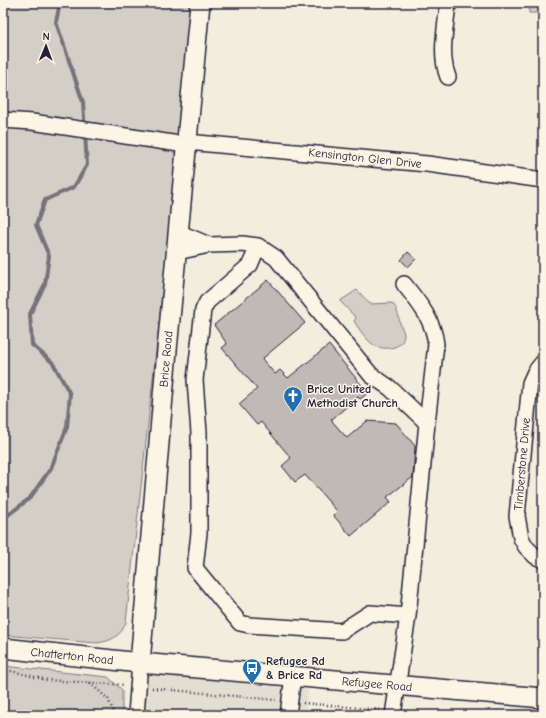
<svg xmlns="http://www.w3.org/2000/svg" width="546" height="718" font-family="'Comic Neue',sans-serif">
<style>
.built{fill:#e3ded2}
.green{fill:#d4cfc6;stroke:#7b7880}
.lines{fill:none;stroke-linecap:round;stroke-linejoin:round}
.stream{stroke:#75727b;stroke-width:4}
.building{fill:#bfbab6;stroke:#22223b}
.minor-casing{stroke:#22223b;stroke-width:18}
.major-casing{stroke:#22223b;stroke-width:22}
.path{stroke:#22223b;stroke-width:2.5;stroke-dasharray:1 3;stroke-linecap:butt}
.minor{stroke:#fcf5e5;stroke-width:15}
.major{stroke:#fcf5e5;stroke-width:19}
.labels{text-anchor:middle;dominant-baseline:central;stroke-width:3;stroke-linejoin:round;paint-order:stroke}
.street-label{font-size:12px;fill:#22223b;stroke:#fcf5e5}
.poi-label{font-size:12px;font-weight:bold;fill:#22223b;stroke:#fcf5e5;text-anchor:start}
</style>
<rect width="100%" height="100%" fill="#f3edde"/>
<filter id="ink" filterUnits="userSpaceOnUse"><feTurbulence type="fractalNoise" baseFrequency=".025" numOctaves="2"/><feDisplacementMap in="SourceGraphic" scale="8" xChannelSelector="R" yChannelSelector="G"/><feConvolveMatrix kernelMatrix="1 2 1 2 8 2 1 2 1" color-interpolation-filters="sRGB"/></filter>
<g filter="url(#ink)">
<path class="built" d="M148 673 308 690 305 715H143Z"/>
<path class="green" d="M3 3H191L162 297 126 622C121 636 112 641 97 643L3 635V49L5 36 3 32Z
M529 3H543V13H529Z
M357 290 370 304 392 303C398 309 398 315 400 323 401 327 404 331 404 335 404 349 383 351 374 345 366 340 359 329 354 321L356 318 340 301Z
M3 666 108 677 122 690V715H3Z"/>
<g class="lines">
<path class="stream" d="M3 519 30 498 51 468 67 427 70 394 53 363 32 345 30 314 45 284 49 256 36 225 45 200 74 187 87 165 83 102 56 22 60 3"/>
</g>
<path class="building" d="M408 252 416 259 408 267 401 260Z
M268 280 305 323 262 359 275 374 280 370 288 378 329 345 368 393 360 399 358 397 331 420 347 438 367 421 396 423 415 446 413 477 387 497 391 502 351 536 333 515 337 511 305 475 295 482 282 466 291 458 261 422 257 425 239 404 257 389 222 348 227 344 214 325Z"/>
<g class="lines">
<defs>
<path id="minor" d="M448 77C439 54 446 27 448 3
M3 120 32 122 186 145
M187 142 427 164 543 180
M209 245 242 244 258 246 276 258 371 375 390 388 427 423 408 616 393 715
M258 246 250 265 207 302 203 310 195 380 199 433V533L195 568 240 623 249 625 342 631 370 613 408 616
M177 252 209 245 178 232
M404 284C419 303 433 319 436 344L427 423
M543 362 535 372 530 383 517 516 521 538 526 547 535 556 543 560
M136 715 140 663
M288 715 293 676"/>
<path id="major" d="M3 648 140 663 543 698
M140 663 167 350 200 3"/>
</defs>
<use href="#minor" class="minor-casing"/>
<use href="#major" class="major-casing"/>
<path class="path" d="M3 669 47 680 125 685
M90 683 108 699 115 715
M152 688 276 700
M303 703 382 710
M407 712 437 715"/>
<use href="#minor" class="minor"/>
<use href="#major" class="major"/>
</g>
</g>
<defs>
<symbol id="church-pin" viewBox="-11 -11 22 30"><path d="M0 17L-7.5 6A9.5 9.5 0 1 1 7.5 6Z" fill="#1f6fb2" stroke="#fcf5e5"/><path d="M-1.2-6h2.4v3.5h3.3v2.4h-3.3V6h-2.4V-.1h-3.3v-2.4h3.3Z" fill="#fff"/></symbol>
<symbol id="bus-pin" viewBox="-11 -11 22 30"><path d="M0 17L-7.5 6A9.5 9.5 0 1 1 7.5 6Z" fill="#1f6fb2" stroke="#fcf5e5"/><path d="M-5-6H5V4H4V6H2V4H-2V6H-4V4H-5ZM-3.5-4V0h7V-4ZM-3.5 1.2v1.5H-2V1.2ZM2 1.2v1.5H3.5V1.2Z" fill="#fff"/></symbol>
</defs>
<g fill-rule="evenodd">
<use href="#church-pin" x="282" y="385" width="22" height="30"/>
<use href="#bus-pin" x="241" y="657" width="22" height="30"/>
</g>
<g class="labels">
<g class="street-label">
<text transform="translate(365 158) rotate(6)">Kensington Glen Drive</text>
<text transform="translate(166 359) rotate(-85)">Brice Road</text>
<text transform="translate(522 464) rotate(-85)">Timberstone Drive</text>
<text transform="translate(72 656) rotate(6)">Chatterton Road</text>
<text transform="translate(377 684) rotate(5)">Refugee Road</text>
</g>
<g class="poi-label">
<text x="307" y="389">Brice United<tspan x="307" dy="14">Methodist Church</tspan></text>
<text x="266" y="661">Refugee Rd<tspan x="266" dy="14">&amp; Brice Rd</tspan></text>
</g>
</g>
<rect width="546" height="718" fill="none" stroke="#fcf5e5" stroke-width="16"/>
<rect x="8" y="8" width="530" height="702" fill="none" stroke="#22223b" stroke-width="1.5" filter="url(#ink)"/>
<g transform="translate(46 46) rotate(1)" stroke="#fcf5e5" stroke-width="3" paint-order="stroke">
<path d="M0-3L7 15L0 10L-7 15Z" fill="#22223b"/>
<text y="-6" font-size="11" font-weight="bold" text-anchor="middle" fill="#22223b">N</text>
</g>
</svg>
